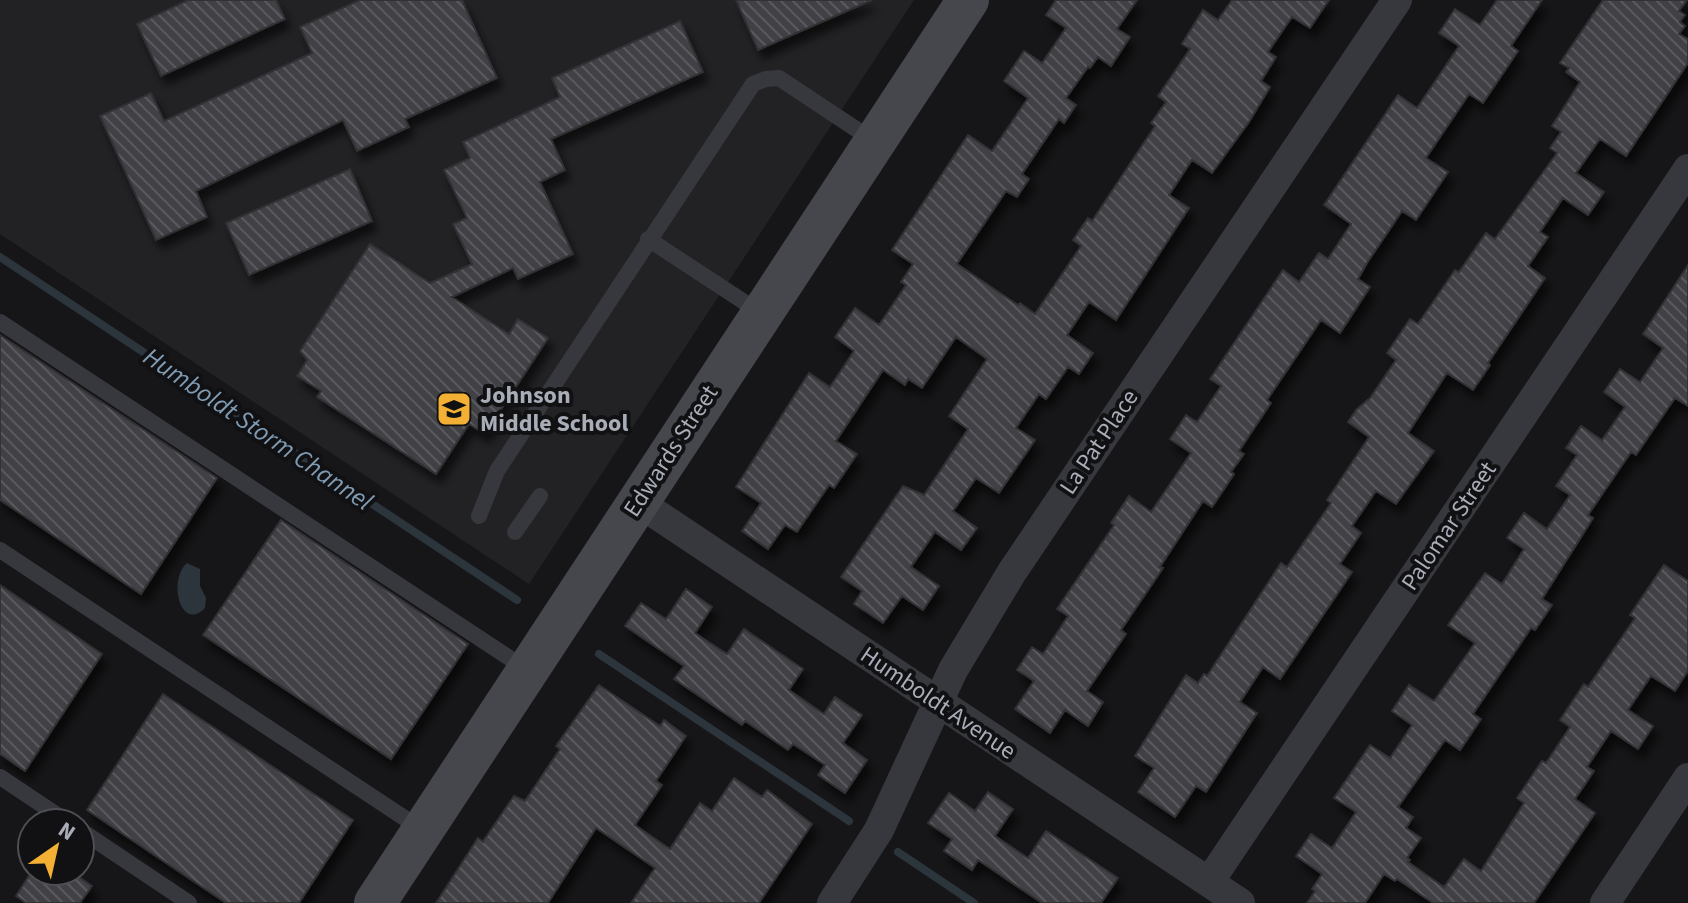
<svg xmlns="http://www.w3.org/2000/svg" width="1688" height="903" font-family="'Source Sans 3',sans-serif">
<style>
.built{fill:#222225}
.water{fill:#2c353c}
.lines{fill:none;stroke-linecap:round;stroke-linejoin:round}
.stream{stroke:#2c353c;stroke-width:8}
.building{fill:url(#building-back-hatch);stroke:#303034;stroke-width:2;filter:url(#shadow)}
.lane{stroke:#37383d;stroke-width:16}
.street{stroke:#37383d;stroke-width:30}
.secondary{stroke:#45474d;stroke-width:42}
.labels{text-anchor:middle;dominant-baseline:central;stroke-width:8;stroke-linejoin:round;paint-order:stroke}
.poi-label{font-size:24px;font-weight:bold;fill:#a8adb8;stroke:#111113;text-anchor:start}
.street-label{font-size:24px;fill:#a8adb8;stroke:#111113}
.water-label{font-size:26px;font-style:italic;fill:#7f9bb3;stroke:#111113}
</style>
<defs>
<pattern id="building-back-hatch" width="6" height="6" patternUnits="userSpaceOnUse" patternTransform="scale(2)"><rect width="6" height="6" fill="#404145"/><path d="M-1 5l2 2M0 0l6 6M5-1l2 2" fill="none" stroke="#595a5e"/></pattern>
<filter id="shadow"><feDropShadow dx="5" dy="9" stdDeviation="4" flood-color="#0009"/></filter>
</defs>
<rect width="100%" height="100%" fill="#161618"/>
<path class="built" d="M0 0H914L529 584 0 234Z"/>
<path class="water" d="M187 563 200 569V586L206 598 205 608C181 633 167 580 187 563Z"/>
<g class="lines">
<path class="stream" d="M0 257 517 600
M599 654 849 821
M898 852 974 903"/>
</g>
<path class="building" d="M188 0H276L285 19 161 76 137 24Z
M360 0H462L497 78 405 119 409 127 357 151 343 120 196 191 207 217 156 240 100 116 151 93 164 121 312 53 300 27Z
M736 0H872L758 50Z
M1056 0H1137L1117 29 1130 37 1111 66 1098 57 1090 68 1088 67 1066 98 1076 105 1064 123 1059 119 1022 174 1029 179 1017 197 1006 191 957 264 1018 305 1020 303 1035 314 1081 246 1073 240 1088 218 1092 221 1155 126 1151 123 1166 102 1158 96 1190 49 1182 44 1203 10 1218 20 1232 0H1329L1310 28 1292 17 1268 52 1276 57 1261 81 1270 87 1249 122 1212 173 1192 160 1169 195 1189 208 1116 320 1089 302 1067 335 1093 353 1079 374 1068 367 1046 399 1039 394 1016 428 1035 440 999 493 976 478 953 511 977 528 961 550 935 532 911 567 939 586 923 610 902 596 883 623 854 604 862 591 841 577 903 486 924 495 968 429 949 416 987 359 956 337 922 388 908 379 905 385 883 370 836 441 857 454 834 488 829 485 797 532 785 525 768 549 742 531 761 503 736 487 809 373 830 387 854 351 835 337 855 308 879 325 906 285 901 282 913 264 892 250 968 135 992 151 1028 98 1004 81 1024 51 1042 63 1066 28 1046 15Z
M1497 0H1542L1511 46 1518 51 1483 103 1469 94 1426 158 1448 172 1416 220 1402 211 1367 263 1358 279 1370 287 1340 333 1321 320 1267 400 1271 403 1239 451 1244 454 1231 472 1234 474 1212 507 1203 501 1160 567 1163 568 1121 630 1126 634 1087 691 1103 702 1088 726 1065 710 1050 733 1015 709 1034 681 1017 670 1032 647 1043 654 1068 616 1057 609 1114 525 1111 523 1129 496 1151 512 1191 453 1170 439 1186 415 1197 422 1221 386 1210 379 1283 270 1299 282 1319 253 1328 259 1351 224 1324 205 1398 95 1417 108 1459 46 1439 33 1455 9 1480 25Z
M1603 0H1687L1679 11 1685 15 1680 22 1685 26 1679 34 1688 39V63L1626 156 1600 139 1576 173 1604 192 1588 215 1563 198 1540 232 1548 237 1528 266 1545 278 1488 363 1490 365 1473 390 1447 373 1408 433 1434 451 1396 504 1376 491 1352 526 1361 533 1340 564 1352 572 1280 679 1263 667 1240 702 1257 713 1206 792 1196 786 1175 817 1138 792 1154 768 1135 756 1186 675 1198 683 1204 674 1207 676 1281 563 1287 567 1331 503 1327 500 1369 437 1348 422 1357 409 1370 398 1396 360 1387 353 1410 319 1418 324 1455 270 1459 272 1486 233 1495 239 1557 153 1550 148 1561 132 1552 126 1580 82 1566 72 1569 68 1560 63Z
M680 21 703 72 551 139 565 170 540 182 573 254 518 279 513 268 452 297 509 334 518 319 548 338 485 434 469 424 436 474 317 397 321 391 297 376 307 360 300 351 370 244 430 283 472 264 453 224 467 218 444 170 470 158 463 142 560 97 552 78Z
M350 169 372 221 249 275 226 223Z
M1688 265V406L1675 398 1636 455 1631 452 1588 515 1593 518 1542 599 1552 605 1535 630 1531 628 1473 714 1481 719 1460 750 1445 740 1398 807 1413 817 1406 828 1421 838 1407 858 1410 860 1408 862 1444 887 1464 859 1481 871 1524 803 1517 798 1542 761 1546 763 1570 727 1560 720 1584 684 1588 687 1635 618 1630 615 1664 565 1688 581V671L1675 691 1651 676 1628 710 1653 726 1638 749 1611 731 1587 767 1594 771 1575 799 1595 813 1534 903H1433L1397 879 1395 881 1384 874 1365 903H1307L1315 891 1312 889 1322 874 1296 856 1311 834 1332 848 1356 812 1334 798 1370 745 1390 758 1412 725 1392 711 1409 685 1434 701 1475 643 1448 625 1485 573 1502 584 1524 549 1507 538 1524 513 1547 529 1570 495 1556 486 1577 455 1566 448 1581 426 1602 440 1625 407 1604 392 1620 369 1640 382 1663 348 1643 334Z
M0 335 217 478 141 594 0 500Z
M281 520 468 644 391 759 203 635Z
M0 585 102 654 25 771 0 754Z
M686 589 712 607 695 633 727 654 744 629 803 669 789 690 824 714 835 697 862 715 843 743 867 760 845 793 818 775 825 765 793 744 788 750 745 721 742 725 674 679 684 666 625 626 641 603 666 619Z
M599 685 660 726 664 720 686 736 656 781 662 785 635 825 670 849 700 803 712 811 734 778 762 797 767 790 812 824 759 903H631L655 868 596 828 548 903H436L478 838 483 842 484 840 514 796 525 801 560 749 556 746Z
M163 694 353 820 299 903H226L87 810Z
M988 792 1013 809 995 836 1028 858 1046 831 1118 878 1101 903H1042L978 860 972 870 944 851 952 839 928 823 949 793 975 811Z
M32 871H70L92 886 80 903H26L16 896Z"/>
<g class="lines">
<path class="lane" d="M648 239 761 313
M0 322 526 669
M479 516 497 471 753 84 766 79 779 78 874 141
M515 532 540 496
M0 550 421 829
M0 777 69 823
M80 830 189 903"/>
<path class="street" d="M638 502 1240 903
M1209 882 1688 169
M832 903 879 830 953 670 1012 572 1397 0
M1605 903 1688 778"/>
<path class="secondary" d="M375 903 968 0"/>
</g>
<defs>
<symbol id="school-square" viewBox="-11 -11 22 22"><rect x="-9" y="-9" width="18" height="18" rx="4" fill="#f2b134" stroke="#111113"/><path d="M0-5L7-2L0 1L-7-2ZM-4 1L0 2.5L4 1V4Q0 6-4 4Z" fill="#111"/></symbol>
</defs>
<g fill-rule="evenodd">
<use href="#school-square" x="434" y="389" width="40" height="40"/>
</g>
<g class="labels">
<g class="poi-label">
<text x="480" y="395">Johnson<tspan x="480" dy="28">Middle School</tspan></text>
</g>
<g class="street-label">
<text transform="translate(1099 442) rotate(-56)">La Pat Place</text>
<text transform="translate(671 451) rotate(-57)">Edwards Street</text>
<text transform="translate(1449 526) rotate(-56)">Palomar Street</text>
<text transform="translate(938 703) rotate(34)">Humboldt Avenue</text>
</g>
<g class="water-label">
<text transform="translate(258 429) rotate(34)">Humboldt Storm Channel</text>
</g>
</g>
<g transform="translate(56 847) rotate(34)"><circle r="38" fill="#111113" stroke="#4d4f55" stroke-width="2"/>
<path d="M0-6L14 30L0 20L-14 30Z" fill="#f2b134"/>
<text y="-12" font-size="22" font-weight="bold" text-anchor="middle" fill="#a8adb8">N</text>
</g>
</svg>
